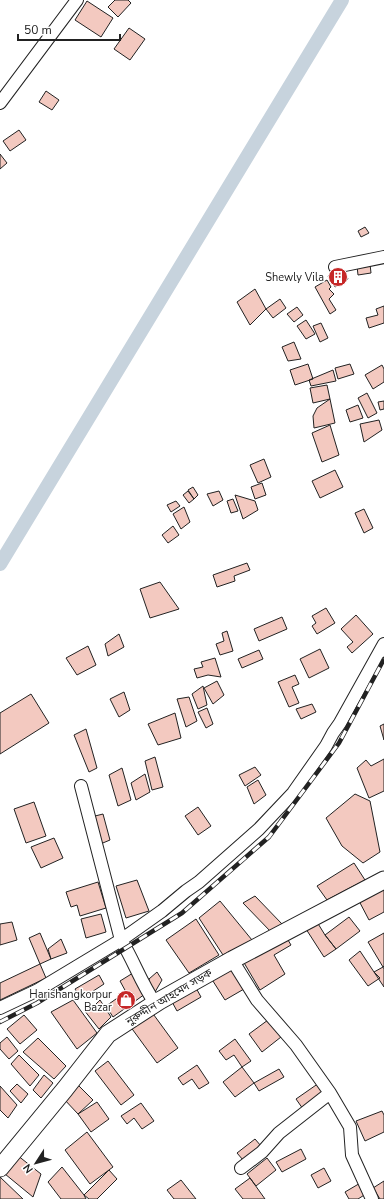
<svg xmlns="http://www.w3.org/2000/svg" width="384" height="1199" font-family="'Nunito Sans','Noto Sans Bengali',sans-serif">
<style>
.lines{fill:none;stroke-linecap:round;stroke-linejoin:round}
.canal{stroke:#c7d3dd;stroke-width:14}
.building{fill:#f3c9c0;stroke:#222}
.minor-casing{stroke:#222;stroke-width:14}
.secondary-casing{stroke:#222;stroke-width:19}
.minor{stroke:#fff;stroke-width:12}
.secondary{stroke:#fff;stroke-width:17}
.rail-casing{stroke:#222;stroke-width:4.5}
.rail{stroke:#fff;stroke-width:3;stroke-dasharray:9;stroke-linecap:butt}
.labels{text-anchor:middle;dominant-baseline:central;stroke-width:3;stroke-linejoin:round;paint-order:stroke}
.poi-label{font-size:11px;fill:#222;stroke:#fff;text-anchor:end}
.street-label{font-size:11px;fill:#222;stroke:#fff}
</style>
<rect width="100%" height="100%" fill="#fff"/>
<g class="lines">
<path class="canal" d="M0 564 342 0"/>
</g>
<path class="building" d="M115 0H128L131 3 118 17 108 7Z
M87 1 113 18 101 37 75 20Z
M129 28 145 39 130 60 114 49Z
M46 91 59 100 52 110 39 102Z
M19 130 26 140 10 151 3 141Z
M0 154 7 163 0 169Z
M365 227 369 233 361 237 358 231Z
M370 264 371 273 358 275 357 266Z
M342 267 348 279 335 287 328 276Z
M327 280 331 287 329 289 334 294 329 299 336 310 330 314 315 287Z
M255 289 266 309 250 325 237 302Z
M280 299 286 308 273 318 266 309Z
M384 306V323L369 328 366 318 378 315 376 309Z
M297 307 303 315 294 322 287 314Z
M306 320 315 334 306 339 297 326Z
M321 323 328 338 320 342 313 326Z
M294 342 301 359 288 361 282 347Z
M308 364 313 379 295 385 290 370Z
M350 364 354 374 338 379 335 368Z
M382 365 384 369V382L373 389 365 375Z
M333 370 336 381 311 386 309 380Z
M327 385 330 399 313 403 310 388Z
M367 393 377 413 368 418 358 398Z
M330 399 335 423 314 428 313 416 317 408Z
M384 401V409L380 410 378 402Z
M358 405 363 418 350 422 346 410Z
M379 420 382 430 364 442 360 424Z
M330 425 339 455 322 462 312 433Z
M264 459 271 477 258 483 250 465Z
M335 470 343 487 320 498 312 481Z
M262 483 266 495 255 499 251 487Z
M193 487 198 495 194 499 188 490Z
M188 491 194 499 189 503 183 495Z
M219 491 223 500 213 506 207 494Z
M235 495 255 501 258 510 243 519Z
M233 499 238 511 231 513 227 501Z
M176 501 180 506 171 512 167 505Z
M184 507 190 522 181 529 173 514Z
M364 509 373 528 364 533 355 513Z
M173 526 179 535 168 543 162 535Z
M247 563 250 570 234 576 235 581 217 587 213 575Z
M160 582 179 609 150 618 140 589Z
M326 608 335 623 317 634 312 626 316 623 312 616Z
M356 615 373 634 352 653 347 647 353 642 341 629Z
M282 617 287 629 259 641 254 629Z
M227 631 233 651 220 655 216 644 224 641 222 633Z
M119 634 124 647 108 656 105 644Z
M88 646 96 665 77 675 66 658Z
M320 649 329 668 309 678 300 659Z
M259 650 263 659 242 668 238 659Z
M215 658 221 677 208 675 197 678 194 669 203 667 201 662Z
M295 675 299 684 292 687 299 703 289 707 278 682Z
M217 681 224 695 213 704 204 688Z
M203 686 207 705 198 709 192 694Z
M124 692 130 710 119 717 110 699Z
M31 694 49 723 0 754V713Z
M189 697 197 721 186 727 177 699Z
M312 704 316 712 301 719 296 709Z
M207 708 213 724 206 728 198 712Z
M175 713 181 738 158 745 148 724Z
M384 724V740L380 726Z
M86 729 97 768 89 772 74 735Z
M155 757 163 787 152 790 145 761Z
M384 759V791L369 798 357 768 366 760 371 766Z
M255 767 261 775 245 786 239 775Z
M122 768 131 800 118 806 109 775Z
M145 774 150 792 136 800 131 783Z
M258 780 266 795 254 804 247 787Z
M355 794 370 801 380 852 363 863 342 846 326 818Z
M34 802 46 836 26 843 14 809Z
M198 807 211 826 198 835 185 816Z
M103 814 110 840 98 845 91 817Z
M54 838 63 858 41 868 31 847Z
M354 863 365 880 327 900 317 886Z
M137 880 149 911 126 918 116 886Z
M98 882 106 908 80 916 77 905 71 907 66 892Z
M384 886V912L369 920 358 899Z
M255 896 282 924 272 933 243 903Z
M220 901 252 940 223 955 199 918Z
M101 914 106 932 86 938 81 919Z
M349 917 360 931 336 949 325 935Z
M196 919 219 955 189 973 166 940Z
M12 922 17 940 0 945V924Z
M317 922 325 935 336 949 324 957 306 929Z
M40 933 51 959 40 964 29 938Z
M384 933V966L383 967 368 942Z
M285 935 291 945 274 955 285 974 260 990 243 961Z
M61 939 67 953 51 959 48 949Z
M360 951 374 972 380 978 368 986 349 960Z
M40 964 46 978 0 1000V983Z
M230 966 244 989 225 1000 211 978Z
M383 967 384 969V987L374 972Z
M157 972 162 980 155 992 149 984V979Z
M133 973 145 994 113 1017 106 1006 126 992 120 981Z
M99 975 104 984 81 999 75 989Z
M195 986 201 997 177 1011 171 1000Z
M73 1000 97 1033 77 1049 51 1012Z
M100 1000 111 1017 99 1029 84 1010 88 1006 91 1010 97 1006 96 1004Z
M151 1011 178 1048 157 1063 130 1026Z
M24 1015 37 1030 20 1044 7 1029Z
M268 1020 281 1037 262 1052 249 1034Z
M7 1037 18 1051 9 1059 0 1049V1043Z
M38 1038 66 1066 54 1079 23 1052Z
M235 1039 251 1061 242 1067 234 1055 226 1060 219 1051Z
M19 1055 39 1075 30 1086 11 1064Z
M108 1061 134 1095 121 1105 95 1071Z
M197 1065 209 1083 199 1089 192 1079 183 1085 178 1078Z
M242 1067 254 1083 235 1097 223 1082Z
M279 1069 284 1077 259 1091 254 1083Z
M44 1075 53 1083 41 1098 33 1090Z
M319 1083 325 1092 303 1109 296 1099Z
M17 1084 28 1094 21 1103 10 1091Z
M77 1084 93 1100 78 1114 63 1098Z
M0 1086 17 1105 8 1118 0 1110Z
M97 1102 109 1119 91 1132 78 1114Z
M141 1103 154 1121 142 1129 134 1118 127 1124 121 1116Z
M382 1111 384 1115V1132L365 1141 356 1121Z
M87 1132 113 1167 90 1184 65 1150Z
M255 1139 261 1146 243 1160 237 1153Z
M301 1149 306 1159 282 1172 276 1162Z
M17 1155 41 1174 33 1197 5 1174Z
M267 1158 276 1170 256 1186 247 1174Z
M62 1167 84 1195 86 1199H61L48 1182Z
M324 1168 331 1181 318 1188 311 1175Z
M109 1170 117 1179 97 1199H89L84 1195Z
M0 1177 23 1199H0Z
M250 1178 265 1199H243L235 1189Z
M181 1180 196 1199H174L167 1190Z
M384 1181V1199H380L373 1188Z
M362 1182 369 1192 358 1199H349L345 1192Z"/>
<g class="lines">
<defs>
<path id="minor" d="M0 103 77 0
M335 267 384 257
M81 786 121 940C134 961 141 983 155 1003
M232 960 257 1000 296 1045 330 1093 350 1127 352 1155 372 1199
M0 1008 38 990 121 940 162 911 186 891 199 882 259 829 293 793 326 746 333 733 340 723 384 644
M241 1168 262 1152 279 1133 330 1093"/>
<path id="secondary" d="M0 1168 65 1089 108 1034 159 1001 232 960 384 880"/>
</defs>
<use href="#minor" class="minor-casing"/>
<use href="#secondary" class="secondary-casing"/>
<use href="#minor" class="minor"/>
<use href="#secondary" class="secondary"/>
<defs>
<path id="rail" d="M0 1022 37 1003 182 913 269 837 339 743 384 659"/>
</defs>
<use href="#rail" class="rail-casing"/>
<use href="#rail" class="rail"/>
</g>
<defs>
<symbol id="building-disc" viewBox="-11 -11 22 22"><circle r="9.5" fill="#c62828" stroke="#fff"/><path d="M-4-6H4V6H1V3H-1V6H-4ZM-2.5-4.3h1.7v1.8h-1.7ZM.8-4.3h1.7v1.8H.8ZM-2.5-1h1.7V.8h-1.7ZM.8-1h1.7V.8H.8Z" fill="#fff"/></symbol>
<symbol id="shop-disc" viewBox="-11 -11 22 22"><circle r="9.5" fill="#c62828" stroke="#fff"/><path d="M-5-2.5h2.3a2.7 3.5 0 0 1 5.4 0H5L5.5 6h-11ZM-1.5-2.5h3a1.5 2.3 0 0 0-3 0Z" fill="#fff"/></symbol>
</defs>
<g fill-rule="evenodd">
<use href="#building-disc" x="327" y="266" width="22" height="22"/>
<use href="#shop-disc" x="115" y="989" width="22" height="22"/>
</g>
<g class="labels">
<g class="poi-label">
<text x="324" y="277">Shewly Vila</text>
<text x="112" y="994">Harishangkorpur<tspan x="112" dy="13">Bazar</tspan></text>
</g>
<g class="street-label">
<text transform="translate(169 997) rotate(-31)">নুরুদ্দীন আহমেদ সড়ক</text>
</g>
</g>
<g transform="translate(36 1163) rotate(234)" stroke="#ffffff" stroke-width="3" paint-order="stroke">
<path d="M0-3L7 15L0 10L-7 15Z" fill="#222222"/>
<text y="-6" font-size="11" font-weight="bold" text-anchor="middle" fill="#222222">N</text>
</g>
<path d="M18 34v6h102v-6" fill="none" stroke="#222222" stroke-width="2"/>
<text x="24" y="34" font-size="12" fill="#222222" stroke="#ffffff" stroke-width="3" paint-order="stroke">50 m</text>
</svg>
